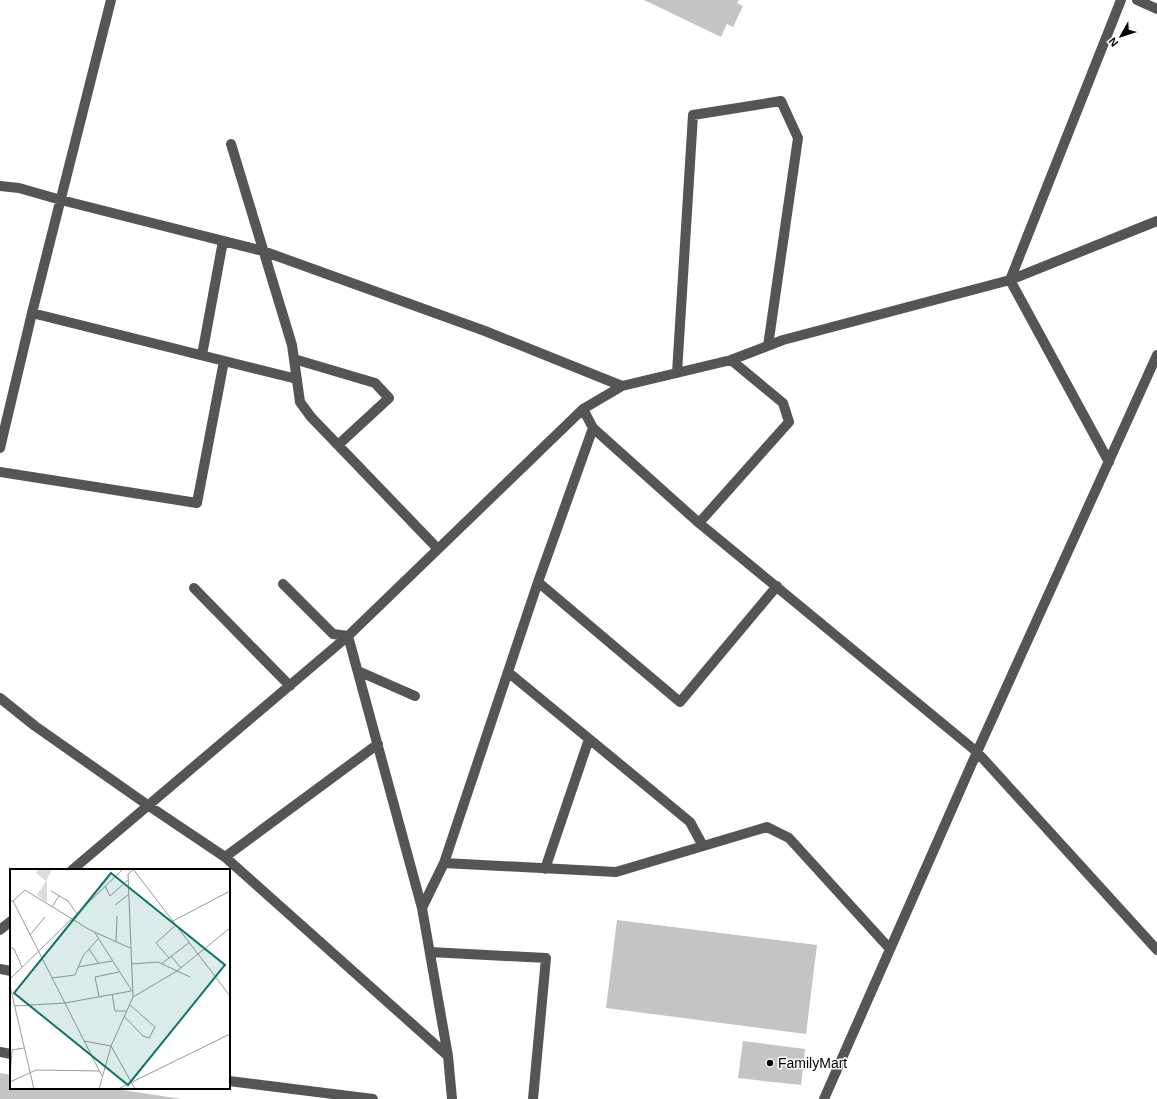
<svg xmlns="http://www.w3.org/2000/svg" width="1157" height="1099" font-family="Arial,sans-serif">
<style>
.building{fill:#c4c4c4}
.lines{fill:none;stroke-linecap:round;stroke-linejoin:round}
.minor{stroke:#555;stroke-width:10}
.poi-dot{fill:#000;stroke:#fff;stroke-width:1.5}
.labels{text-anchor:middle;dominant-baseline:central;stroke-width:3;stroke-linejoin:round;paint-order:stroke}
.poi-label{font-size:14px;fill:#000;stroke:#fff;text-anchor:start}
.inset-road{fill:none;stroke:#999;stroke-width:1}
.view{fill:#0f766e;fill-opacity:0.15;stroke:#0f766e;stroke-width:2}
.inset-edge{fill:none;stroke:#000;stroke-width:2}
</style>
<rect width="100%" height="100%" fill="#fff"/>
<path class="building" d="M644 0H739L737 3 743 6 733 27 727 24 721 37Z
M617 920 817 945 806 1034 606 1008Z
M743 1041 805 1049 801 1085 738 1078Z
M0 1073 11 1075V1088H109L182 1099H0Z"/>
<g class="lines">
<path class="minor" d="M1137 0 1157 9
M231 144 292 345 300 402 311 417 438 549
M0 186 19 188 61 200 263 251 485 331 622 386
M32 313 297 379
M202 355 223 241
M294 359 375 383 389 398 338 445
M677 373 693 115 781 101 798 138 768 346
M593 428 699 523 977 752 1157 950
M0 448 32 313 111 0
M1109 462 1010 280 1121 0
M0 472 197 503 224 361
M699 523 789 422 783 403 731 360
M538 582 680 702 777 586
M283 584 333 634 348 636
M194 588 290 686
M348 636 422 908 448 1056 452 1099
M358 671 415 696
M508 672 690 822 703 846
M0 698 35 726 149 806 225 857 448 1056
M225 857 378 744
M444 863 616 872 767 827 789 838 890 949
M545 869 589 739
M72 870 348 636 583 409 622 386 731 360 783 340 1010 280 1157 221
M422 908 444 863 538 582 593 428 583 409
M0 930 11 921
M430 952 546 958 533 1099
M0 969 11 971
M0 1052 11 1054
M229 1081 373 1099
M824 1099 977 752 1157 355"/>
</g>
<circle class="poi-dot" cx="770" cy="1063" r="4"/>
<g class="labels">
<g class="poi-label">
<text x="778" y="1063">FamilyMart</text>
</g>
</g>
<g transform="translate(10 869)">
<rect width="220" height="220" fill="#fff"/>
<path d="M28 0 42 1 37 10V34L27 26 36 12 26 4Z" fill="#dcdcdc"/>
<path class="inset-road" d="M123 0 220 127M95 17 100 27 118 11M41 22 58 32 67 45M0 32H3L92 207M3 32 15 21 80 61 120 79M105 36 118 26M42 38 49 27M163 52 220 22M85 64 122 122M20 66 35 48M106 73 107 47M0 78 4 80 12 98M79 80 89 95M161 87 171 99M159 89 146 74 166 56M121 95 148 93 180 108M151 95 180 73M68 98 102 92M42 109 65 106 73 87 88 70M0 110 113 0M0 117 24 220M102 125 105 142H116M89 127 85 108 109 103M123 128 167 102 220 59M5 137 55 134 121 122M114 147 133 167 139 169 145 158 119 135M74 172 101 177 125 220M0 208 2 181 14 179M0 213 26 201 89 202M89 220 101 177 123 128 118 5 123 1M108 220 220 165"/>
<path class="view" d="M101 4 215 96 118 216 4 124Z"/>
<rect width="220" height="220" class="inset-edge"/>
</g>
<g transform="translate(1121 36) rotate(231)" stroke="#ffffff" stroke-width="3" paint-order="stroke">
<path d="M0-3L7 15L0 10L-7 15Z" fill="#000000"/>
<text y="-6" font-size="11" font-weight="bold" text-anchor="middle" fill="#000000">N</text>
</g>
</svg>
